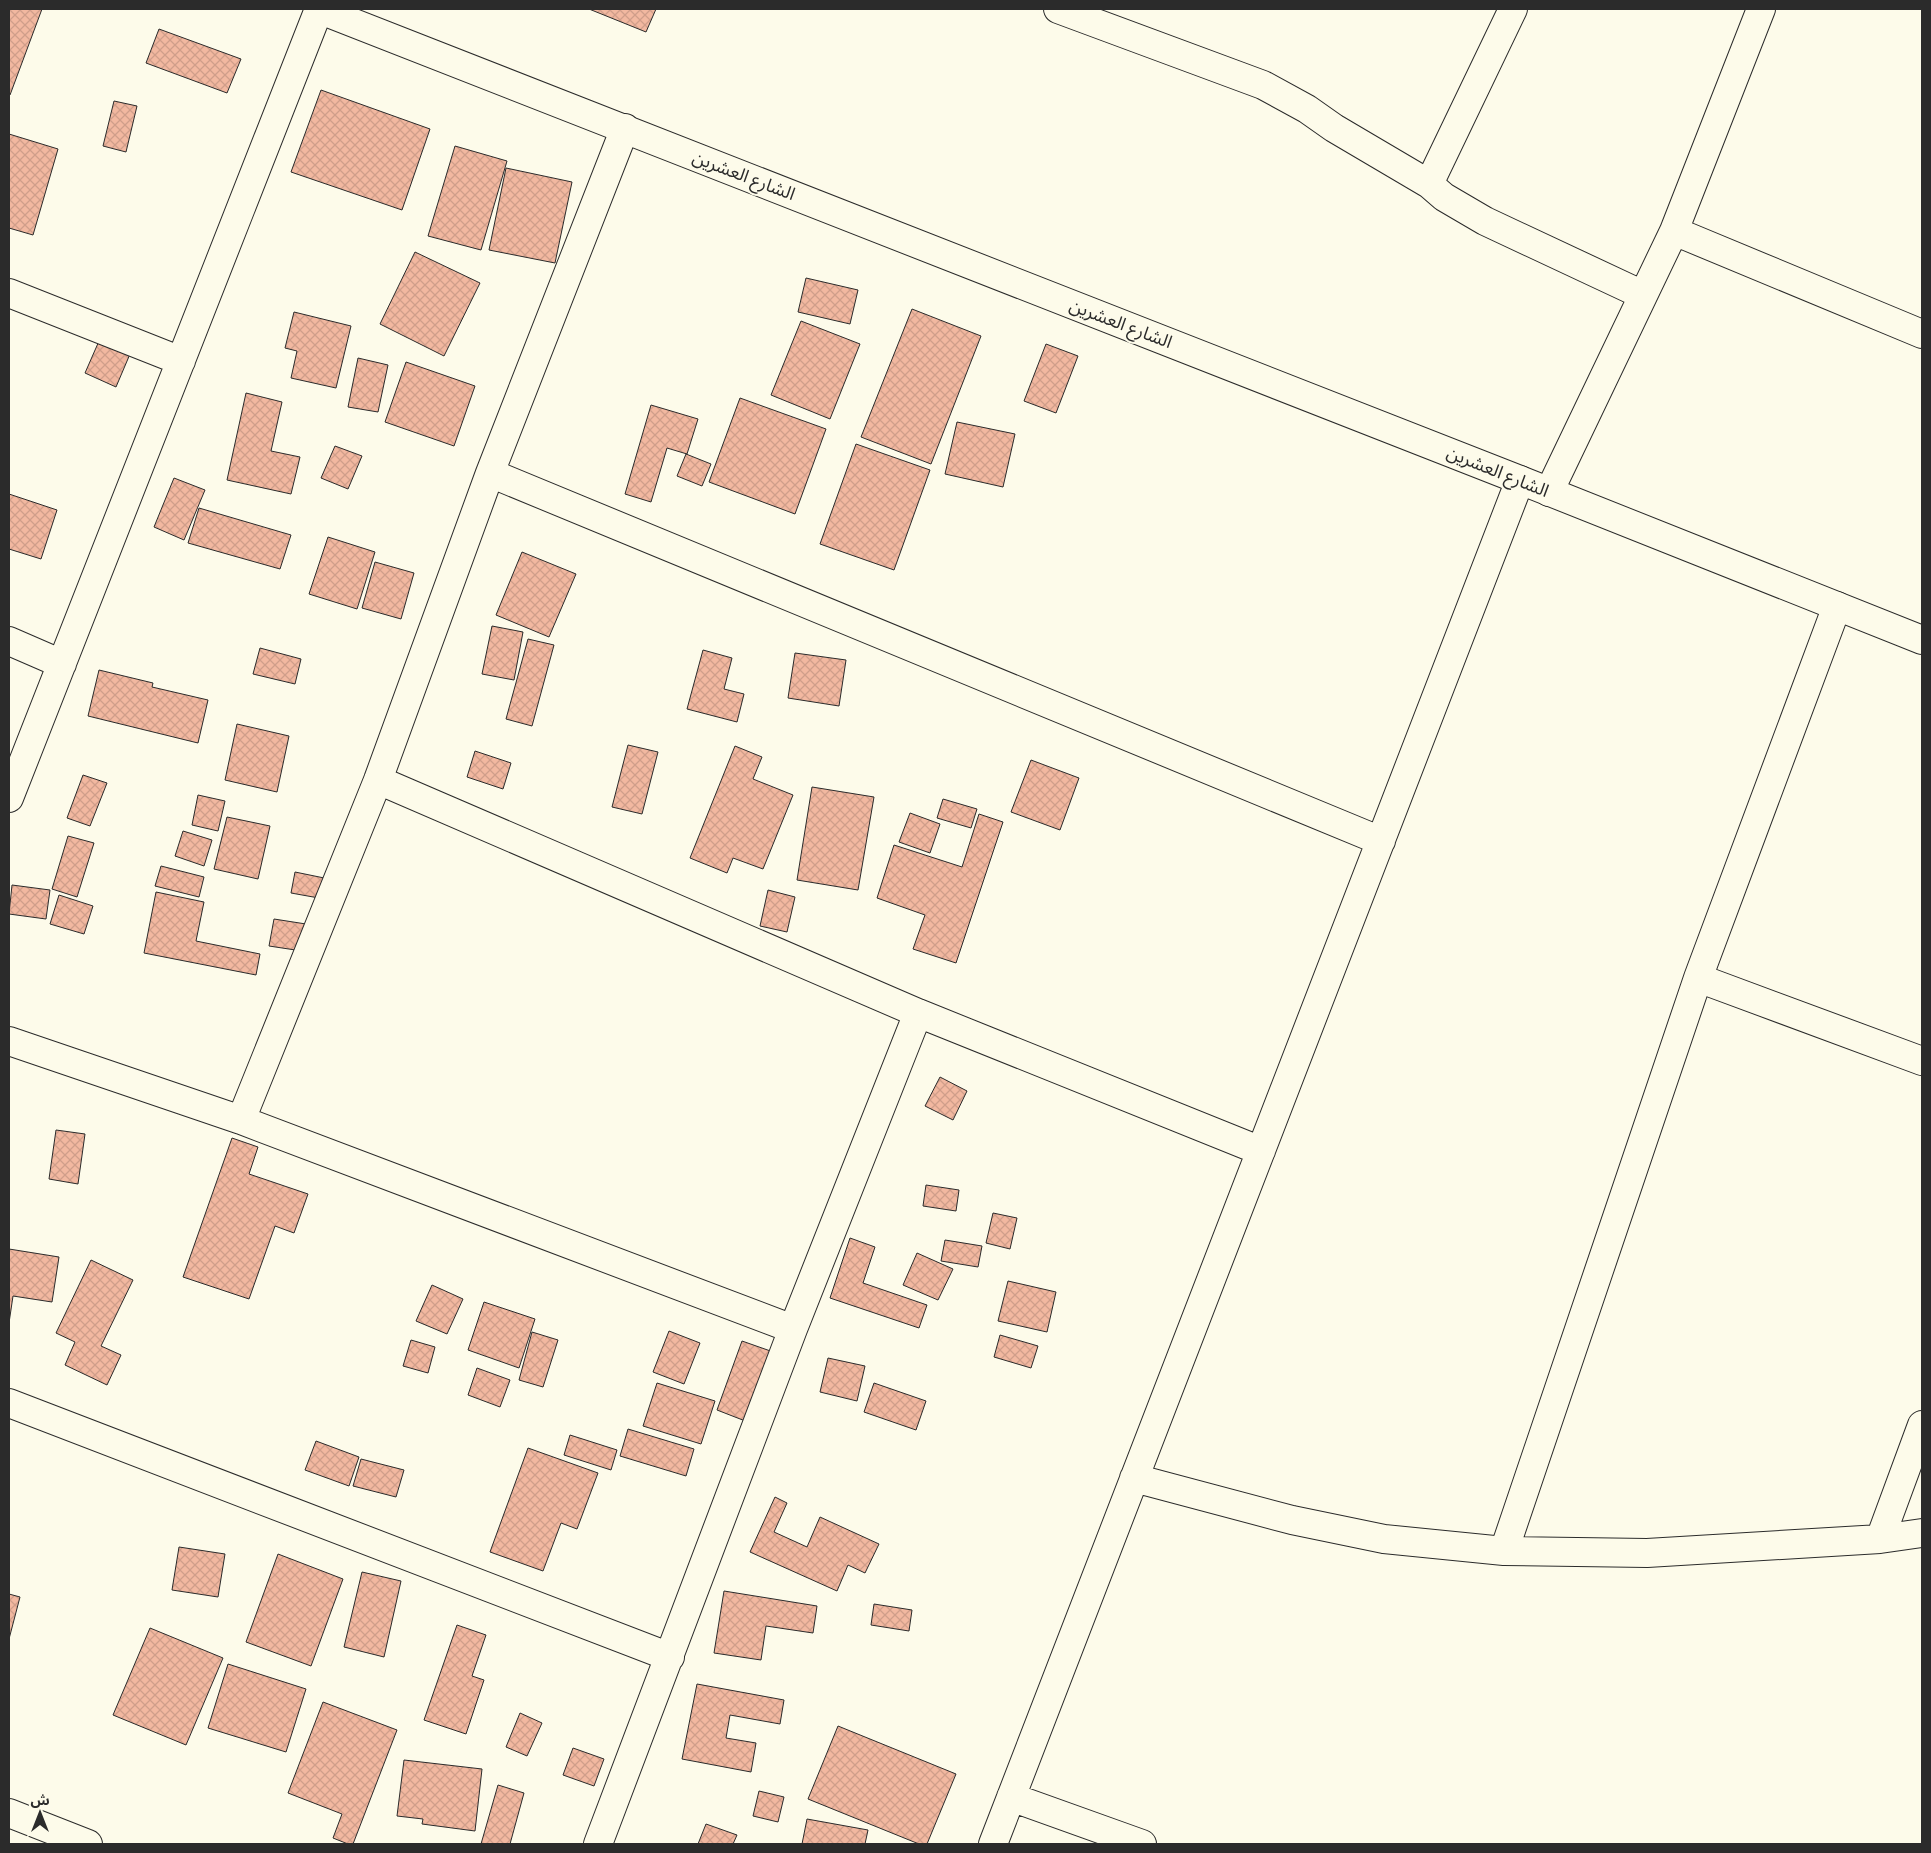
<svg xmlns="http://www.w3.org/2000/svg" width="1931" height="1853" font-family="'IBM Plex Serif','Noto Sans Arabic',serif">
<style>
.building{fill:url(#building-cross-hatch);stroke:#2b2b2b}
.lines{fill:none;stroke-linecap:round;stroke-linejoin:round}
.minor-casing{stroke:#2b2b2b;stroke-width:30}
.tertiary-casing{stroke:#2b2b2b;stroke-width:30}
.minor{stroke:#fdfbea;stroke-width:28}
.tertiary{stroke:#fdfbea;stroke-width:28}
.labels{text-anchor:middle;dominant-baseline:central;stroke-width:4;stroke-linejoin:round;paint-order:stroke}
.street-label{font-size:18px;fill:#2b2b2b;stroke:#fdfbea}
</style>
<defs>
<pattern id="building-cross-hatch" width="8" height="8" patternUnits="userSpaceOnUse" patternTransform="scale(1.25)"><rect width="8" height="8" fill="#f2b8a0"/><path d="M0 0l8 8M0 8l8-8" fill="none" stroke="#d09e8a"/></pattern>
</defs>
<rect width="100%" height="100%" fill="#fdfbea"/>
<path class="building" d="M9 9H42L10 95H9Z
M589 9H656L646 32Z
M159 29 241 59 227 93 146 63Z
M321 90 430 129 402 210 291 172Z
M114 101 137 106 126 152 103 146Z
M9 134 58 149 33 235 9 228Z
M455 146 507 161 481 250 428 236Z
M506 168 572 182 555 263 489 250Z
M415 252 480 283 444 356 380 324Z
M806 278 858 290 850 324 798 312Z
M912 309 981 336 931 464 861 437Z
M294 312 351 326 336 388 291 378 297 351 285 348Z
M801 321 860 344 830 419 771 395Z
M99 341 130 354 116 387 85 373Z
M1046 344 1078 356 1056 413 1024 401Z
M358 358 388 365 378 412 348 407Z
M406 362 475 386 454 446 385 422Z
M246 393 282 402 271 451 300 457 291 494 227 480Z
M740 398 826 429 795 514 709 482Z
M651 405 698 419 687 454 667 448 651 502 625 494Z
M957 422 1015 434 1003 487 945 474Z
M856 444 930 470 894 570 820 544Z
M335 446 362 456 348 489 321 478Z
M686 454 711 464 702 486 677 476Z
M174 478 205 490 184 540 154 527Z
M9 494 57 510 41 559 9 549Z
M199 508 291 535 280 569 188 543Z
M328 537 375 552 357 609 309 594Z
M522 552 576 574 549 637 496 615Z
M375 562 414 573 401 619 362 608Z
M492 626 523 632 514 680 482 674Z
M528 639 554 645 532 726 506 719Z
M260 648 301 659 295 684 253 674Z
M703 650 732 658 724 689 744 694 737 722 687 709Z
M795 653 846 660 839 706 788 698Z
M99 670 153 683 152 687 208 700 198 743 88 716Z
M237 724 289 736 277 792 225 780Z
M628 745 658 752 642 814 612 807Z
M735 746 762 757 753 779 793 795 763 869 733 858 727 873 690 858Z
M475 751 511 763 503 789 467 777Z
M1031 760 1079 778 1060 830 1011 812Z
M83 775 107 783 90 826 67 818Z
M812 787 874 797 858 890 797 880Z
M198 795 225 801 218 831 192 825Z
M943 799 977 809 971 828 937 818Z
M910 813 940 824 930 853 899 842Z
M979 814 1003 822 956 963 913 949 925 915 877 898 894 845 962 867Z
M227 817 270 826 258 879 214 869Z
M183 831 212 840 204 866 175 856Z
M68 836 94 843 77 897 52 889Z
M161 866 204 877 199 897 155 886Z
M295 872 334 880 330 900 291 893Z
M12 885 50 890 46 919 9 914Z
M768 890 795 897 787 932 760 926Z
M156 892 204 902 196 941 260 954 256 975 144 953Z
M59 895 93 906 84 934 50 924Z
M274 919 306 924 302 951 269 946Z
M940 1077 967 1091 953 1120 925 1106Z
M56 1130 85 1134 78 1184 49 1179Z
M232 1138 258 1147 249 1174 308 1194 294 1233 275 1226 249 1299 183 1277Z
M926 1185 959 1190 956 1211 923 1206Z
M993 1213 1017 1218 1010 1249 986 1243Z
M850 1238 875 1247 863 1283 927 1305 919 1328 830 1298Z
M945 1240 982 1246 978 1267 941 1261Z
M9 1249 59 1257 52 1302 13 1296 9 1323Z
M917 1253 953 1269 938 1300 903 1285Z
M91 1260 133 1280 101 1346 121 1355 107 1385 65 1365 75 1342 56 1333Z
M1008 1281 1056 1292 1047 1332 998 1321Z
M432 1285 463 1299 447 1334 416 1321Z
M484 1302 535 1319 519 1368 468 1350Z
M669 1331 700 1343 684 1384 653 1372Z
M532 1332 558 1340 543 1387 519 1380Z
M1000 1335 1038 1346 1031 1368 994 1357Z
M411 1340 435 1347 428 1373 403 1366Z
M742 1341 779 1354 753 1424 717 1410Z
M828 1358 865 1366 857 1401 820 1392Z
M477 1368 510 1380 500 1407 468 1395Z
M657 1383 715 1401 701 1444 643 1426Z
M874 1383 926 1401 916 1430 864 1412Z
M628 1429 694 1449 686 1476 620 1456Z
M570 1435 617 1450 611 1470 564 1455Z
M316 1441 359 1457 349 1486 305 1470Z
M528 1448 598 1473 577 1529 561 1523 543 1571 490 1552Z
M361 1459 404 1470 396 1497 353 1486Z
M775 1497 787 1503 774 1532 807 1547 820 1517 879 1544 865 1573 848 1565 837 1591 750 1552Z
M179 1547 225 1554 218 1597 172 1590Z
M278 1554 343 1579 311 1666 246 1642Z
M362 1572 401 1581 384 1657 344 1647Z
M724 1591 817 1606 813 1633 766 1626 761 1660 714 1653Z
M9 1594 20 1597 9 1639Z
M874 1604 912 1610 909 1631 871 1625Z
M457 1625 486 1635 472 1676 484 1680 466 1734 424 1720Z
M150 1628 223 1658 186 1745 113 1715Z
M228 1664 306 1689 286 1752 208 1728Z
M697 1684 784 1700 780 1724 730 1715 726 1738 756 1743 751 1772 682 1759Z
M323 1702 397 1730 353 1844H348L333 1838 342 1814 288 1793Z
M520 1713 542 1723 527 1756 506 1747Z
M838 1726 956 1774 927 1844H919L808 1799Z
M573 1748 604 1759 594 1786 563 1775Z
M404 1760 482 1769 475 1831 422 1824 423 1819 397 1816Z
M498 1785 524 1793 510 1844H481Z
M759 1791 784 1797 778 1822 753 1816Z
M807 1819 868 1830 865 1844H802Z
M706 1824 737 1835 733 1844H698Z"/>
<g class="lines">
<defs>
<path id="minor" d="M1058 9 1263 85 1307 109 1334 128 1429 184 1444 197 1485 221 1643 295
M1429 184 1513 9
M1674 231 1922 334
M9 293 181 361
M490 473 1381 841
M1549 492 1674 231 1761 9
M9 641 62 664
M378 780 918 1013 1261 1151
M9 798 319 9
M1698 978 1922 1061
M9 1041 241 1120 793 1329
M241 1120 378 780 490 473 625 128
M9 1403 670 1657
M1134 1478 1292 1520 1384 1539 1504 1551 1647 1553 1880 1539 1922 1533
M1880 1539 1922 1425
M1504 1551 1698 978 1837 606
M1011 1797 1142 1844
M598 1844 793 1329 918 1013
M993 1844 1520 480"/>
<path id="tertiary" d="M318 9 1520 480 1922 640
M9 1813 88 1844"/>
</defs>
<use href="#minor" class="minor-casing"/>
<use href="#tertiary" class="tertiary-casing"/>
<use href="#minor" class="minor"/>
<use href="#tertiary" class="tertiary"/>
</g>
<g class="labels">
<g class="street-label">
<text transform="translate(744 175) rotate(21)">الشارع العشرين</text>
<text transform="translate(1121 323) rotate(21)">الشارع العشرين</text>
<text transform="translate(1498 471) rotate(22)">الشارع العشرين</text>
</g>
</g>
<rect width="1931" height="1853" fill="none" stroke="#2b2b2b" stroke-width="20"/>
<g transform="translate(40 1813)" stroke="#fdfbea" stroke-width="4" paint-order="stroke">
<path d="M0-4L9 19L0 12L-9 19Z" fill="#2b2b2b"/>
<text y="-8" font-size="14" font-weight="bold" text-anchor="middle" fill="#2b2b2b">ش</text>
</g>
</svg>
